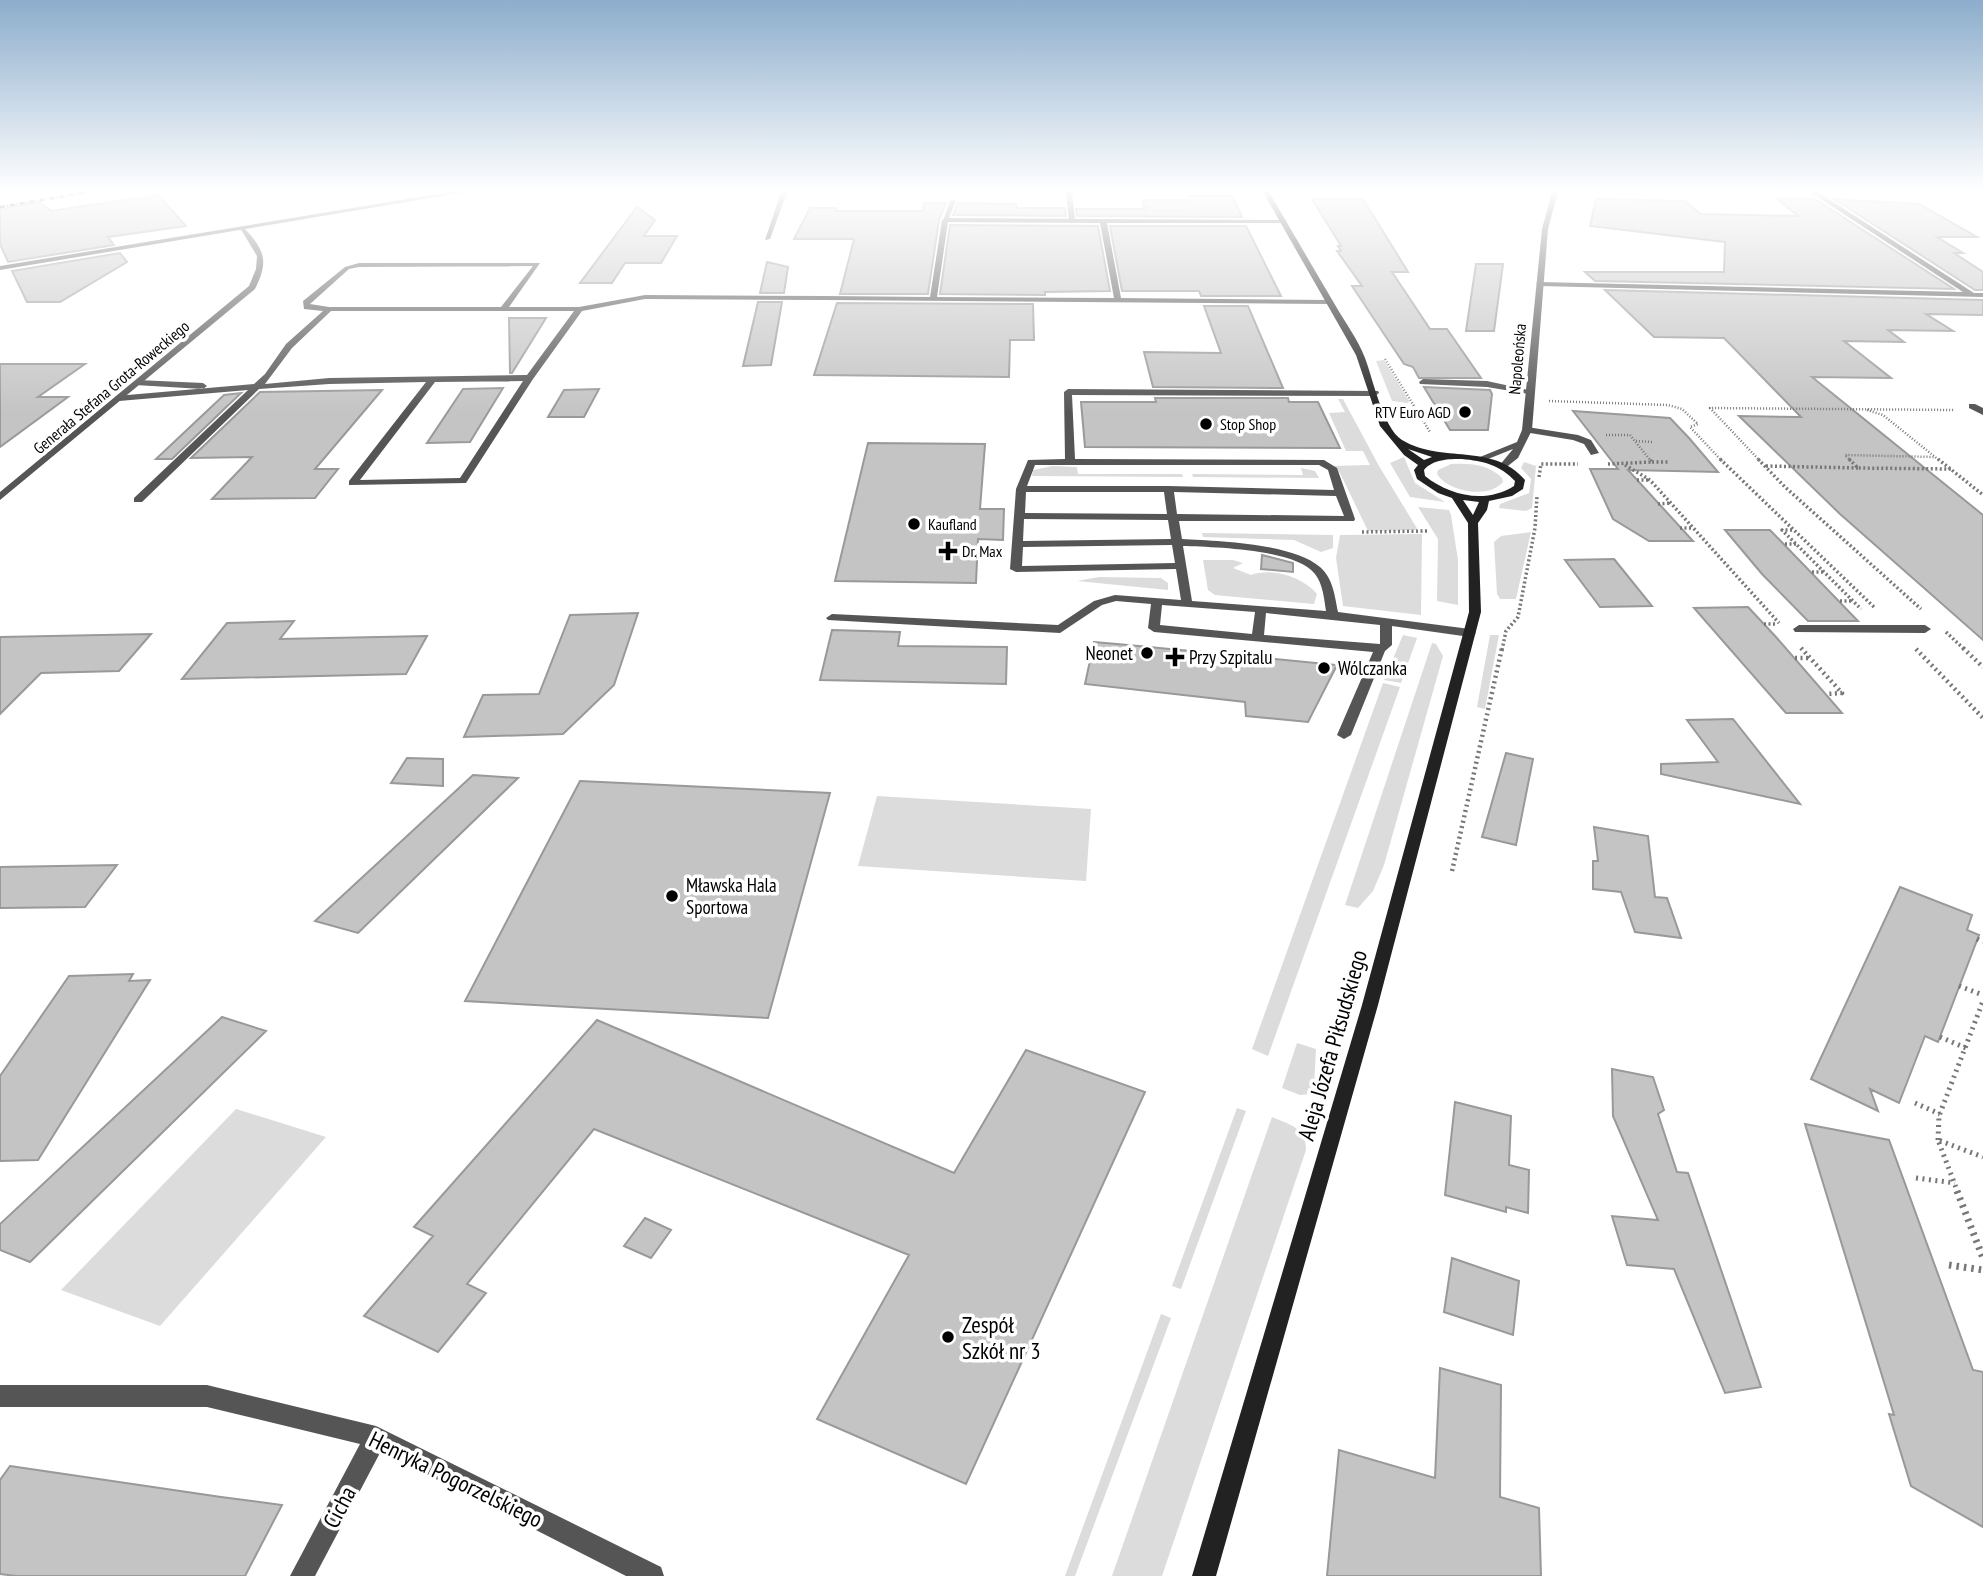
<svg xmlns="http://www.w3.org/2000/svg" width="1983" height="1576" font-family="'PT Sans Narrow',sans-serif">
<style>
.green{fill:#dcdcdc}
.building{fill:#c4c4c4;stroke:#999;stroke-width:2}
.lines{fill:none;stroke-linecap:round;stroke-linejoin:round}
.path-far4{stroke:#777;stroke-width:2.5;stroke-dasharray:1 2;stroke-linecap:butt}
.path-far3{stroke:#777;stroke-width:3.5;stroke-dasharray:2 2.5;stroke-linecap:butt}
.path-far2{stroke:#777;stroke-width:4.5;stroke-dasharray:2 3.5;stroke-linecap:butt}
.path-far1{stroke:#777;stroke-width:5;stroke-dasharray:2 4.5;stroke-linecap:butt}
.path{stroke:#777;stroke-width:7;stroke-dasharray:2.5 5;stroke-linecap:butt}
.service{fill:#555;fill-rule:evenodd}
.minor{fill:#555;fill-rule:evenodd}
.tertiary{fill:#555;fill-rule:evenodd}
.secondary{fill:#222;fill-rule:evenodd}
.rail{stroke:#000;stroke-width:2.5;stroke-dasharray:5 2 1 2;stroke-linecap:butt}
.poi-dot{fill:#000;stroke:#fff;stroke-width:2.5}
.labels{text-anchor:middle;dominant-baseline:central;stroke-width:7;stroke-linejoin:round;paint-order:stroke}
.far-street-label{font-size:16px;fill:#000;stroke:#fff}
.far-poi-label{font-size:16px;fill:#000;stroke:#fff;text-anchor:start}
.poi-label{font-size:19px;fill:#000;stroke:#fff;text-anchor:start}
.near-street-label{font-size:23px;fill:#000;stroke:#fff}
.near-poi-label{font-size:23px;fill:#000;stroke:#fff;text-anchor:start}
</style>
<rect width="100%" height="100%" fill="#fff"/>
<path class="green" d="M1384 360 1409 401 1408 403 1392 401 1376 361Z
M1338 399H1343L1379 466 1418 530 1368 531 1340 473 1332 466 1370 465 1363 451H1346L1329 413 1345 412Z
M1404 457 1415 483 1445 502 1410 497 1390 463Z
M1524 462 1536 466 1532 508 1526 511 1499 508 1500 504 1529 493 1531 479 1521 468Z
M1451 464C1469 463 1489 464 1502 478L1503 482C1489 499 1448 492 1437 474L1438 470Z
M1053 466 1077 467 1078 474H1182L1183 477 1032 476 1033 470Z
M1301 468 1315 471 1319 478 1193 477 1192 474 1303 475Z
M1418 507 1449 510 1451 515 1458 560V605L1437 601 1438 539Z
M1531 532 1516 599H1500L1497 594 1494 542 1501 536Z
M1202 533 1333 535V548L1321 552 1294 540 1203 537Z
M1422 534 1421 615 1343 606 1336 558 1340 535Z
M1203 560H1233L1243 563 1233 568 1251 575C1271 567 1303 577 1317 594L1314 604 1215 595 1208 590Z
M1099 577 1161 578 1168 583V590L1077 581Z
M1403 635 1417 638 1401 683 1384 680Z
M1490 635H1499L1485 709 1477 707Z
M1432 643 1436 644 1443 656 1384 865 1373 891 1358 908 1345 905Z
M1383 683 1400 687 1268 1056 1252 1049Z
M877 796 1091 809 1086 881 858 866Z
M1297 1043 1316 1049 1314 1085 1311 1094 1300 1095 1282 1088Z
M1237 1108 1246 1111 1181 1289 1172 1286Z
M236 1109 326 1137 160 1326 61 1290Z
M1272 1117C1290 1125 1306 1127 1306 1150L1162 1576H1112Z
M1161 1314 1171 1318 1075 1576H1065Z"/>
<path class="building" d="M158 195 186 226 108 237 114 245 8 262 0 244V209L40 202 51 211Z
M1189 196H1232L1242 217 1077 216 1076 209H1145L1142 200H1191Z
M1776 198 1815 199 1954 289 1595 281 1585 272H1724L1725 242 1590 226 1596 199 1685 201 1701 214 1798 216Z
M1312 199H1363L1408 272H1392L1430 329H1447L1481 378H1419L1413 367 1404 364 1352 286H1362L1337 251H1341L1338 246H1341Z
M1834 199 1919 204 1977 237H1937L1963 253H1954L1983 272V290H1975Z
M924 203H946L939 220 928 294H840L854 239H794L810 208H837L836 211H923Z
M958 203 1016 204 1017 208H1065L1066 216 953 215Z
M637 207 655 220 644 236H677L661 263H625L612 283H580Z
M950 225 1098 226 1110 291 1045 292V295L940 294Z
M1110 226H1246L1281 296H1201L1199 291H1122Z
M120 253 127 262 60 302H27L12 271Z
M767 262 788 267 784 293H760Z
M1476 264H1503L1494 331H1466Z
M1605 290 1983 300V315L1926 314 1953 331 1888 330 1904 342 1844 341 1891 378 1812 377 1983 515V640L1840 514 1739 416 1801 417 1724 338 1654 337Z
M758 302H782L771 365 743 366Z
M837 303 1033 304 1034 340H1010L1009 377 814 375Z
M1204 306H1248L1283 388 1153 387 1144 352 1221 353Z
M509 318H546L512 373H510Z
M0 364H85L38 397H68L0 447Z
M1424 387 1490 390 1492 394 1488 430H1450Z
M503 388 470 442 427 443 463 389Z
M599 389 584 417H548L564 390Z
M382 390 315 469H338L315 498 212 499 252 457 191 458 260 392Z
M241 393 172 459H156L224 395Z
M1155 398H1288L1289 402H1318L1340 448 1085 447 1081 402H1156Z
M1573 411 1670 418 1689 438 1718 472 1628 470 1693 541H1649L1613 519 1590 469H1618Z
M868 443 985 444 980 509H1004L1003 540 978 539 976 583 835 581Z
M1725 530H1770L1858 621H1808L1762 574Z
M1262 555 1293 563V572L1261 569Z
M1614 559 1652 606 1600 607 1565 560Z
M1748 607 1776 637 1842 713H1786L1694 608Z
M638 613 614 685 563 734 464 737 483 695 539 694 570 615Z
M294 621 280 639 427 636 406 674 182 679 227 623Z
M832 630 900 632 898 646 1007 647 1006 684 820 680Z
M151 634 119 671 41 673 0 714V637Z
M1094 642 1128 645 1337 665 1308 722 1246 716 1245 702 1085 684Z
M1733 719 1800 804 1661 774V764L1718 762 1687 720Z
M1506 753 1533 759 1516 845 1482 837Z
M407 758 443 759V786L391 783Z
M473 775 518 778 358 933 315 921Z
M580 781 830 793 768 1018 465 1001Z
M1594 827 1648 836 1655 897 1667 898 1681 938 1635 932 1621 892 1593 889V861H1598Z
M117 865 85 907 0 908V867Z
M1900 887 1972 915 1967 930 1979 935 1938 1042 1925 1036 1899 1103 1870 1089 1878 1111 1811 1079Z
M133 974 129 981 150 980 38 1160 0 1161V1076L69 976Z
M222 1017 266 1031 30 1262 0 1250V1224Z
M597 1020 954 1173 1026 1050 1145 1092 966 1484 817 1419 909 1255 594 1129 467 1284 486 1293 438 1352 364 1316 433 1236 414 1227Z
M1612 1069 1653 1077 1664 1110 1658 1114 1677 1172 1688 1173 1761 1387 1725 1393 1674 1269 1627 1265 1612 1216 1658 1220 1613 1116Z
M1455 1102 1511 1116 1509 1165 1529 1170 1528 1213 1506 1207V1212L1445 1195Z
M1805 1124 1889 1140 1973 1370 1983 1372V1527L1911 1486 1889 1414 1894 1415Z
M645 1218 671 1230 651 1258 624 1246Z
M1452 1258 1519 1281 1513 1335 1444 1312Z
M1440 1368 1501 1385 1500 1497 1539 1508 1541 1576H1327L1339 1450 1435 1478Z
M10 1466 221 1497 282 1505 245 1576H16L0 1574V1480Z"/>
<g class="lines">
<path class="path-far4" d="M1385 359 1430 432
M1549 401 1668 405 1682 409 1698 424 1690 427 1722 461
M1867 410 1883 415 1940 461
M1606 435H1630L1651 461
M1636 441 1652 442
M1760 461 1710 408 1954 410
M1851 461 1845 455 1935 457"/>
<path class="path-far3" d="M1720 459 1875 608
M1758 459 1785 487 1921 609
M1849 459 1858 468 1951 469
M1938 459 1983 495
M1652 462H1669
M1608 464 1652 462 1649 459
M1625 465 1650 480 1779 623
M1766 466 1858 468
M1539 477 1541 464H1578
M1637 480H1650
M1658 504 1671 503
M1680 528H1693
M1792 530H1782L1861 609
M1362 532 1428 531
M1785 544H1797
M1812 572H1824
M1840 601H1853
M1764 624H1777
M1946 632 1965 650
M1502 650 1506 631 1518 617 1535 528 1537 496"/>
<path class="path-far2" d="M1801 648 1842 693 1826 694
M1963 648 1983 667
M1916 649 1983 718
M1795 658H1810
M1452 871 1502 648"/>
<path class="path-far1" d="M1977 939 1983 942
M1959 986 1983 995
M1940 1037 1966 1048
M1915 1103 1940 1114
M1938 1140 1939 1116 1983 1001
M1916 1178 1955 1183
M1958 1193 1938 1140 1983 1157"/>
<path class="path" d="M1957 1191 1983 1258
M1949 1265 1983 1270"/>
<path class="service" d="M1066 192H1072L1075 221 1072 223 1069 221Z
M953 199 956 201 948 220 943 221 950 201Z
M359 263H540L509 307H579L645 295 826 296 830 298 826 300 645 299 582 311 533 379 466 483 349 485V481L426 382 329 384 259 389 142 502H134V498L248 390 119 401 115 398 116 396 254 384 265 374 286 344 323 311 304 309 303 301 345 267ZM533 266 501 307H329L310 304 349 269 359 267ZM331 311H574L527 375 329 378 265 384 292 348ZM523 381 460 478 360 480 435 382Z
M1423 379 1487 381 1533 391 1529 394 1487 387 1420 384 1419 382Z
M138 380 203 383 207 386 203 389 135 385 134 383Z
M1068 389 1378 391 1379 393 1375 396 1072 395 1075 459 1324 460 1337 468 1355 519 1354 521H1179L1182 539C1217 541 1293 543 1320 567 1333 578 1335 597 1338 612L1470 629 1476 633 1470 637 1392 626V645L1385 651 1351 735 1344 739 1337 735 1373 652 1154 632 1148 628 1151 604 1116 601 1102 605 1060 633 828 620 826 618 832 614 1058 625 1094 601 1115 595 1181 600 1176 569 1016 572 1010 569 1016 489 1028 460 1065 459 1064 392ZM1035 465H1319L1328 470 1334 490 1168 486H1027ZM1026 492H1164L1167 514 1025 513ZM1174 492 1336 496 1344 516 1177 514ZM1024 519 1168 520 1171 539 1023 541ZM1172 545 1175 563 1022 566 1023 547ZM1183 546C1213 547 1296 549 1315 574 1323 584 1324 599 1326 611L1192 601ZM1162 605 1255 612 1252 634 1160 625ZM1266 613 1380 625V644L1264 635Z
M1527 427 1578 435 1591 440 1599 453 1591 455 1584 444 1573 440 1524 432V428Z
M1799 625H1925L1931 629 1925 633 1795 632 1793 629Z"/>
<path class="minor" d="M781 192H787L770 239 765 240Z
M1810 192H1818L1974 293H1983V297L1540 286 1536 284 1540 282 1963 292Z
M945 218 1285 220 1287 223H1107L1121 298 1329 300 1333 302 1329 304 826 300 822 298 826 296 930 297 942 220ZM948 222 1100 223 1114 298 937 297Z
M240 228H244C265 250 269 261 255 289L0 500V492L249 286 256 269 257 256Z
M1969 404H1975L1983 408V415L1969 408Z
M0 1385H207L376 1426 661 1567 664 1576H626L381 1451 315 1576H290L360 1444 207 1407H0Z"/>
<path class="tertiary" d="M450 192H466L0 270V266Z
M1552 192H1558L1548 229 1532 430 1518 458 1504 469 1499 466 1513 449 1483 461 1475 459 1517 442 1522 430 1542 229Z"/>
<path class="secondary" d="M1263 192H1269C1291 229 1312 266 1334 303 1344 321 1358 339 1365 358 1373 379 1383 428 1402 440 1441 464 1493 442 1525 480L1523 489 1512 496 1489 501 1487 510 1478 523 1481 612 1378 1005 1216 1576H1192L1362 1005 1469 612 1468 523 1452 498 1438 493 1417 479 1414 470 1418 465 1404 455 1380 426 1356 355ZM1408 449 1432 457 1424 460ZM1462 459C1483 461 1500 465 1515 481L1514 486C1486 504 1450 496 1425 476L1424 470C1433 459 1449 459 1462 459ZM1463 500 1479 502 1473 515Z"/>
<path class="rail" d="M0 207 88 192"/>
</g>
<linearGradient id="sky" x2="0" y2="1"><stop stop-color="#8cadcc"/><stop offset="0.46" stop-color="#fff"/><stop offset="1" stop-color="#fff" stop-opacity="0"/></linearGradient>
<rect width="1983" height="413" fill="url(#sky)"/>
<g class="poi-dot">
<circle cx="1465" cy="412" r="7"/>
<circle cx="1206" cy="424" r="7"/>
<circle cx="914" cy="524" r="7"/>
<path d="M944.5 540.5h7v7h7v7h-7v7h-7v-7h-7v-7h7z"/>
<circle cx="1147" cy="653" r="7"/>
<path d="M1171.5 646.5h7v7h7v7h-7v7h-7v-7h-7v-7h7z"/>
<circle cx="1324" cy="668" r="7"/>
<circle cx="672" cy="896" r="7"/>
<circle cx="948" cy="1337" r="7"/>
</g>
<g class="labels">
<g class="far-street-label">
<text transform="translate(1517 359) rotate(-85)">Napoleońska</text>
<text transform="translate(111 387) rotate(-40)">Generała Stefana Grota-Roweckiego</text>
</g>
<g class="far-poi-label">
<text x="1451" y="412" text-anchor="end">RTV Euro AGD</text>
<text x="1220" y="424">Stop Shop</text>
<text x="928" y="524">Kaufland</text>
<text x="962" y="551">Dr. Max</text>
</g>
<g class="poi-label">
<text x="1133" y="653" text-anchor="end">Neonet</text>
<text x="1189" y="657">Przy Szpitalu</text>
<text x="1338" y="668">Wólczanka</text>
<text x="686" y="885">Mławska Hala<tspan x="686" dy="22">Sportowa</tspan></text>
</g>
<g class="near-street-label">
<text transform="translate(1332 1045) rotate(-74)">Aleja Józefa Piłsudskiego</text>
<text transform="translate(456 1479) rotate(26)">Henryka Pogorzelskiego</text>
<text transform="translate(339 1507) rotate(-62)">Cicha</text>
</g>
<g class="near-poi-label">
<text x="962" y="1324">Zespół<tspan x="962" dy="26">Szkół nr 3</tspan></text>
</g>
</g>
</svg>
